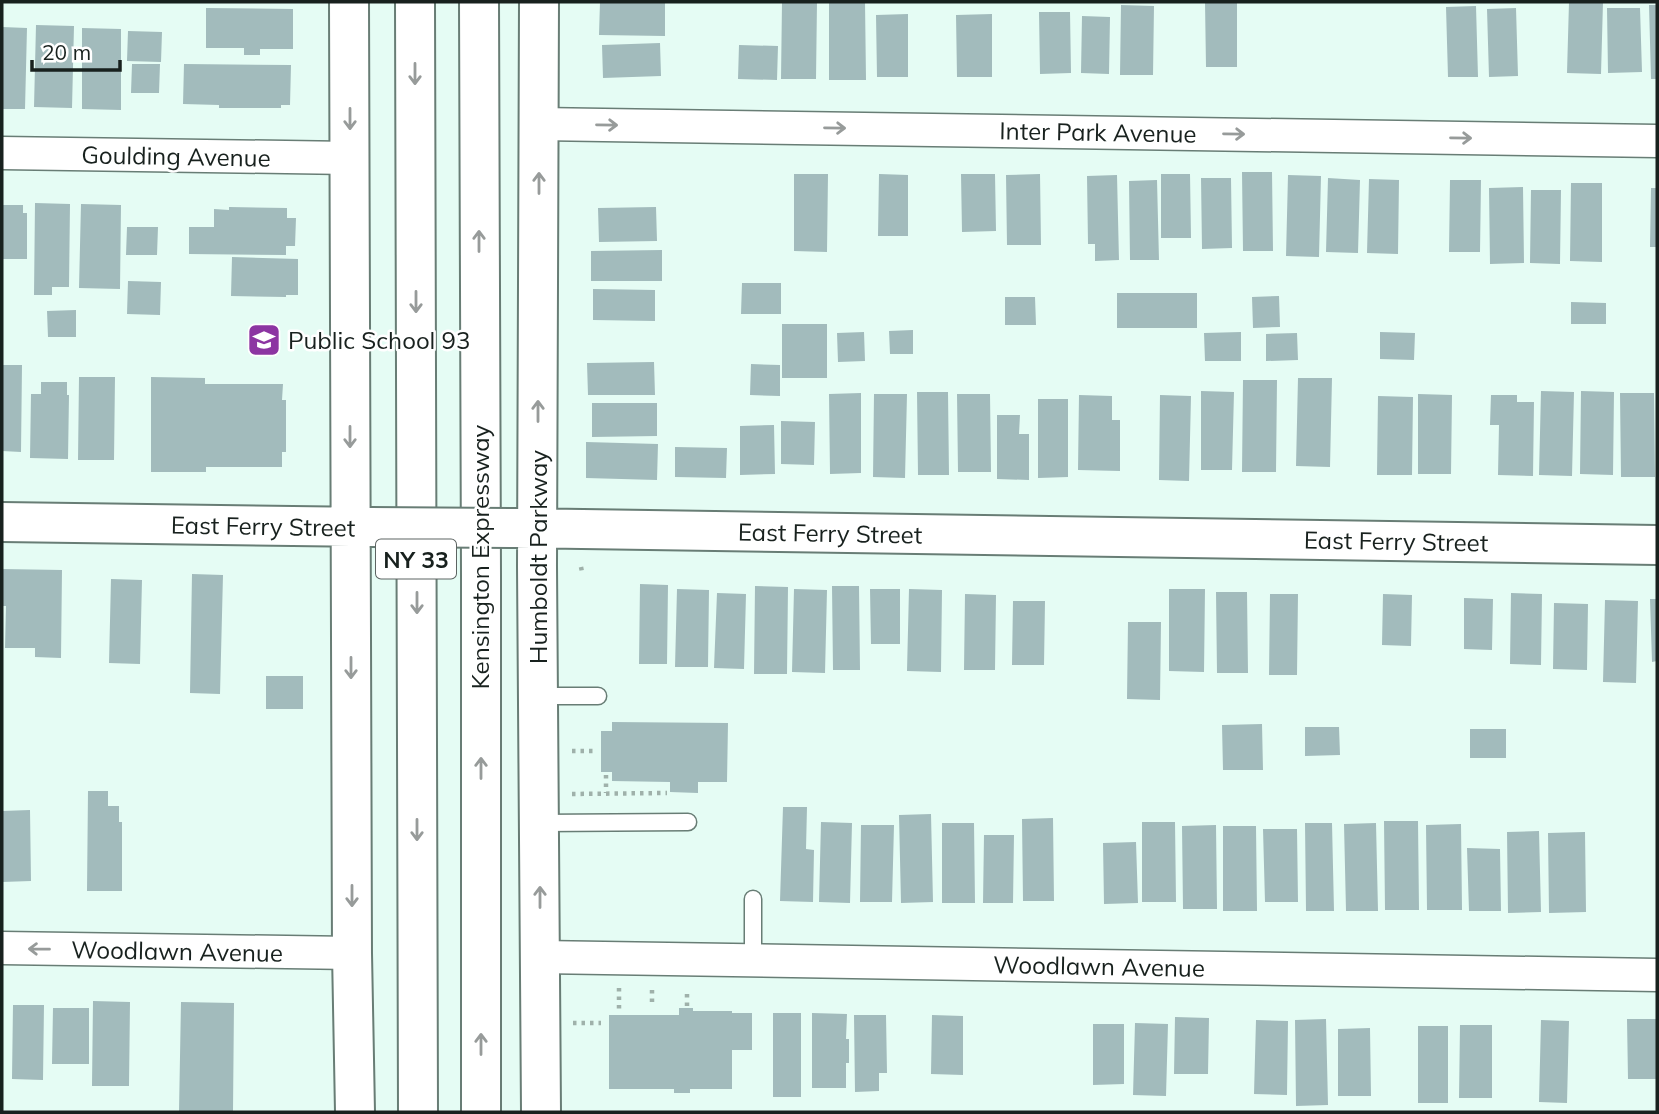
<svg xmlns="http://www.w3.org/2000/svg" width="1659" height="1114" font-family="Mulish,sans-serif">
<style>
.building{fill:#a2bbbc}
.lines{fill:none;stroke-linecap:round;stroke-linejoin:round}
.lane-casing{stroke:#687d75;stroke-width:19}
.street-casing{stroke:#687d75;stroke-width:35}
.secondary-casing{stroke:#687d75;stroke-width:42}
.highway-casing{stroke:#687d75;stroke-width:42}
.path{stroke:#9fb1aa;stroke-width:4.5;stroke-dasharray:3.5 5;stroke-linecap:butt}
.lane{stroke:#fff;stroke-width:16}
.street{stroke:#fff;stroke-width:32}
.secondary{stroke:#fff;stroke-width:38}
.highway{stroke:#fff;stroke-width:38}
.secondary-bridge-casing{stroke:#687d75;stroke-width:42;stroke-linecap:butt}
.secondary-bridge{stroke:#fff;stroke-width:38}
.oneway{stroke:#979b9a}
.labels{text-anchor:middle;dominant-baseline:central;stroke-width:5;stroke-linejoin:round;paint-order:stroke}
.shield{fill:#fff;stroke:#5d6462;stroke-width:2}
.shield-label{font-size:23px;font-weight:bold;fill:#18211e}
.street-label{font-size:24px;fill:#18211e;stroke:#fff}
.poi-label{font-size:24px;fill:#18211e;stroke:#fff;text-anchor:start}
</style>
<rect width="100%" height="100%" fill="#e5fcf4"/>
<path class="building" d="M600 2H665V36L599 35Z
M782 2H817L816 79H781Z
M829 2H865L866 80H829Z
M1205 2H1237V67H1206Z
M1569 2H1603L1601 74 1567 73Z
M1121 5 1154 6 1153 75H1120Z
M1649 5H1657V79H1651Z
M1476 6 1478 77H1448L1446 7Z
M206 8 293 9V49H260V55H244V48H206Z
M1516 8 1518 76 1489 77 1487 9Z
M1607 8H1640L1642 72 1608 73Z
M1039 12H1070L1071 73 1040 74Z
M908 14V77H877L876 15Z
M992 14V77H957L956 15Z
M1082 16 1110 17 1109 74 1081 73Z
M36 25 74 26 72 108 34 107Z
M2 27 27 28 25 109H2Z
M82 28 121 29V110L82 109Z
M128 31 162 32 161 62 127 61Z
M660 43 661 76 603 78 602 45Z
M739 45 778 46 777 80 738 79Z
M132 64H160L159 93H131Z
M184 64 291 65 290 105H281V108H219V105L183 104Z
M1242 172H1272L1273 251H1243Z
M794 174H828L827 252 794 251Z
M879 174 908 175V236H878Z
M961 174H995L996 231 962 232Z
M1040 174 1041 245H1007L1006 175Z
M1161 174H1190L1191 238H1161Z
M1117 175 1119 260 1095 261V244H1088L1087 176Z
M1288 175 1321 176 1319 257 1286 256Z
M1201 178H1231L1232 248 1202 249Z
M1328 178 1360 180 1358 253 1326 252Z
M1369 179 1399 180 1398 254 1367 253Z
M1157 180 1159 260H1130L1129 181Z
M1450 180H1481L1480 252H1449Z
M1571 183H1602V262L1570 261Z
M1523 187 1524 263 1490 264 1489 188Z
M1651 188H1657V247H1650Z
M1531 190H1561L1560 264 1530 263Z
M35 203 70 204 69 287H52V295H34Z
M81 204 121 205 120 289 79 288Z
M2 205H23V213H27V259H2Z
M229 207 287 208V218H296L295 246H286V255L189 254V227H214V209L229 210Z
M656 207 657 241 599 242 598 208Z
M127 227H158L157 255H126Z
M662 250V281H591V251Z
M232 257 298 259V295H286V297L231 296Z
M128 281 161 282 160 315 127 314Z
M742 283H781V314H741Z
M593 289 655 290V321L593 320Z
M1117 293H1197V328H1117Z
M1279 296 1280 327 1253 328 1252 297Z
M1005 297H1035L1036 325H1005Z
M1571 302 1606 303V324H1571Z
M76 310V337H48L47 311Z
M782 324H827V378H782Z
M913 330V354H890L889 331Z
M864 332 865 361 838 362 837 333Z
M1241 332V361H1205L1204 333Z
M1380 332 1415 333 1414 360 1380 359Z
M1297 333 1298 360 1266 361V334Z
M654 362 655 395H588L587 363Z
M751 364 780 365V396L750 395Z
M2 365H22L21 452 2 451Z
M79 377H115L114 460H78Z
M151 377 205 378V384H283L282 400H286V452H282V467H206V472H151Z
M1298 378H1332L1330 467 1296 466Z
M1243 380H1277L1276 472H1242Z
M41 382H67V395H69L68 459 30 458 31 394H41Z
M1201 391 1234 392 1232 470H1201Z
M1541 391 1574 392 1572 476 1539 475Z
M1581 391 1614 392 1613 475 1580 474Z
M917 392H948L949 475H918Z
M861 393V473L830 474 829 394Z
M1620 393H1654L1655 477H1621Z
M874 394H907L905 478 873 477Z
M957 394H990L991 472H958Z
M1418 394 1452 395 1451 474H1418Z
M1079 395 1112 396V420H1120V471L1078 470Z
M1160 395 1191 396 1189 481 1159 480Z
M1491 395H1517V402H1534L1533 476 1498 475 1499 425H1490Z
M1378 396 1413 397 1412 475H1377Z
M1038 399H1068V477L1038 478Z
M592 403H657V436L592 437Z
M997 415H1020L1019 434H1029V480L997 479Z
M781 421 815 422 814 465 781 464Z
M774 425 775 474 740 475V426Z
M586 442 658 444 657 480 586 478Z
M675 447 727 448 726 478 675 477Z
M2 569 62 570 61 658 35 657V648H5L6 606H2Z
M192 574 223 575 220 694 190 693Z
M111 579 142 580 140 664 109 663Z
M640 584 668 585 667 664H639Z
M755 586 788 587 787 674H754Z
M832 586H859L860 670H833Z
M677 589 709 590 708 667H675Z
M794 589 827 590 825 673 792 672Z
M870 589H900V644H871Z
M909 589 942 590 941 672 907 671Z
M1169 589H1205L1204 672 1169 671Z
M1216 592H1247L1248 673H1217Z
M717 593 746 594 744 669 714 668Z
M1511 593 1542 594 1541 665 1510 664Z
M965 594 996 595 995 670H964Z
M1270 594H1298L1297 675H1269Z
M1383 594 1412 595 1411 646 1382 645Z
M1464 598 1493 599 1492 650 1464 649Z
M1650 599H1657V661L1652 662Z
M1605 600 1638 601 1636 683 1603 682Z
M1013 601H1045L1044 665H1012Z
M1554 603 1588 604 1587 670 1553 669Z
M1128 622H1161L1160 700 1127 699Z
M266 676H303V709H266Z
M612 722 728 723 727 782H698V793L670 792V782L612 781V772H601V731H612Z
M1262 724 1263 770H1223L1222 725Z
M1305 727H1339L1340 755 1305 756Z
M1470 729H1506V758H1470Z
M88 791H108V806H119V822H122V891H87Z
M783 807H807L806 849 814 850 813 902 780 901Z
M30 810 31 881 2 882V811Z
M931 814 933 902 901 903 899 815Z
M1053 818 1054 901H1023L1022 819Z
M1384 821H1418L1419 910H1385Z
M821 822 852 823 850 903 819 902Z
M1142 822H1175L1176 902H1142Z
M942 823H974L975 903H942Z
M1305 823H1332L1334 911H1306Z
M1376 823 1378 911H1346L1344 824Z
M1461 824 1462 910H1427L1426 825Z
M861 825H894L892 902H860Z
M1216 825 1217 909H1183L1182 826Z
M1223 826H1256L1257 911H1223Z
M1263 829H1297L1298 902H1265Z
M1539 831 1541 912 1508 913 1507 832Z
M1585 832 1586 912 1549 913 1548 833Z
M984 835H1014L1013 903H983Z
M1136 842 1138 903 1104 904 1103 843Z
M1467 848 1500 849 1501 911H1469Z
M93 1001 130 1002 129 1086H92Z
M181 1002 234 1003 233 1112H179Z
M13 1005H44L43 1080 12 1079Z
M53 1008H89V1064H52Z
M679 1008H693V1011H732V1013H752V1050H732V1089H690V1093H674V1089H609V1015H679Z
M773 1013H801V1097H773Z
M812 1013 847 1014 846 1039H849V1063H846V1088H812Z
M854 1015H886L887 1073H879V1091L855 1092Z
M932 1015 963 1016V1075L931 1074Z
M1175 1017 1209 1018 1208 1074H1174Z
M1326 1019 1328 1105 1296 1106 1295 1020Z
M1627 1019H1657V1079H1628Z
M1256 1020 1288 1021 1287 1095 1254 1094Z
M1541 1020 1569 1021 1567 1103 1539 1102Z
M1135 1023 1168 1024 1166 1096 1133 1095Z
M1093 1024H1124V1084L1093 1085Z
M1460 1025H1492V1098H1459Z
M1418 1026H1448V1103H1418Z
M1370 1028 1371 1096H1338V1029Z"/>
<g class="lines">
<defs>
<path id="lane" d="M539 696H598
M540 823 688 822
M753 899V961"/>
<path id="street" d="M539 124 1657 141
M2 153 350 158
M2 948 352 953
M540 957 1657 975"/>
<path id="secondary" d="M349 2 352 953 355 1112
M539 2 537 566 541 1112
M2 522 370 527
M516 528 1657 545"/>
<path id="highway" d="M415 2 418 1112
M479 2 481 576V1112"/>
</defs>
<use href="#lane" class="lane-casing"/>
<use href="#street" class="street-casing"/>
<use href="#secondary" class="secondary-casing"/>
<use href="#highway" class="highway-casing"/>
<path class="path" d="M581 567 582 572
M572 751H595
M606 775V793
M572 794 667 793
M619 988V1010
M652 1002V988
M687 1006V989
M573 1023H601"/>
<use href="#lane" class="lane"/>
<use href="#street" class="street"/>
<use href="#secondary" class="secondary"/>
<use href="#highway" class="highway"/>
<defs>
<path id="secondary-bridge" d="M370 527 516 528"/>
</defs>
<use href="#secondary-bridge" class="secondary-bridge-casing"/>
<use href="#secondary-bridge" class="secondary-bridge"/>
</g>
<defs><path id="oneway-shaft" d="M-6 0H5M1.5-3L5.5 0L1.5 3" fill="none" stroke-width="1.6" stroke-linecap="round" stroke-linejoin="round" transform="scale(1.75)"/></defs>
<g class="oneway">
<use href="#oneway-shaft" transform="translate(415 74) rotate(90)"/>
<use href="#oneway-shaft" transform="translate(350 119) rotate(90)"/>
<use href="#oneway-shaft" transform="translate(607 125) rotate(1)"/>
<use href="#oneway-shaft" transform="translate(835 128) rotate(1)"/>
<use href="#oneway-shaft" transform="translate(1234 134) rotate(1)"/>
<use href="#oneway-shaft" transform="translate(1461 138) rotate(1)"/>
<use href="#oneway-shaft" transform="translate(539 183) rotate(-90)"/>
<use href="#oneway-shaft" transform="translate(479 241) rotate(-90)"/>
<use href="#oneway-shaft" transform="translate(416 302) rotate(90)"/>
<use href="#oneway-shaft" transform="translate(538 411) rotate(-90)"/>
<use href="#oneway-shaft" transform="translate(350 437) rotate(90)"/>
<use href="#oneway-shaft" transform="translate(417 603) rotate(90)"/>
<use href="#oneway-shaft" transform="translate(351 668) rotate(90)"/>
<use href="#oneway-shaft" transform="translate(481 768) rotate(-90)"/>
<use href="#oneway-shaft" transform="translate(417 830) rotate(90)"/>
<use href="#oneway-shaft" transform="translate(352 896) rotate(90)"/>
<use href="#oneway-shaft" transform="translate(540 897) rotate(-90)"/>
<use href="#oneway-shaft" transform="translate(39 949) rotate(-179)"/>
<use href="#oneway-shaft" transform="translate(481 1044) rotate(-90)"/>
</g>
<defs>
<symbol id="school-square" viewBox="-11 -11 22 22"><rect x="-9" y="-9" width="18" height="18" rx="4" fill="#8c35a2" stroke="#fff"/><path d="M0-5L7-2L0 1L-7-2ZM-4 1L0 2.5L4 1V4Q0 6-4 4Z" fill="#fff"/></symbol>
</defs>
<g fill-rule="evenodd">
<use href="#school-square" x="245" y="321" width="38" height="38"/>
</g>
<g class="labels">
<rect class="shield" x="376" y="539.5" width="80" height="39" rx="5"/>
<g class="shield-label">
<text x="416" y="559">NY 33</text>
</g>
<g class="street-label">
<text transform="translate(1098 132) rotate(1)">Inter Park Avenue</text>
<text transform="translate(176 156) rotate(1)">Goulding Avenue</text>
<text transform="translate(263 526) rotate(1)">East Ferry Street</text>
<text transform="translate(830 533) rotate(1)">East Ferry Street</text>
<text transform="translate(1396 541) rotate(1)">East Ferry Street</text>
<text transform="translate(480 557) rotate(-90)">Kensington Expressway</text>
<text transform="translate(538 557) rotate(-90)">Humboldt Parkway</text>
<text transform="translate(177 951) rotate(1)">Woodlawn Avenue</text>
<text transform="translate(1099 966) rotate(1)">Woodlawn Avenue</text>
</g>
<g class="poi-label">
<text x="288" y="340">Public School 93</text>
</g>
</g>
<rect width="1659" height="1114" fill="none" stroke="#18211e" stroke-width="7"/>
<path d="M32 60v10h88v-10" fill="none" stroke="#18211e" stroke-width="3.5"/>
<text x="42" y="60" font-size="21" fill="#18211e" stroke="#ffffff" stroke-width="5" paint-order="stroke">20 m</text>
</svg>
